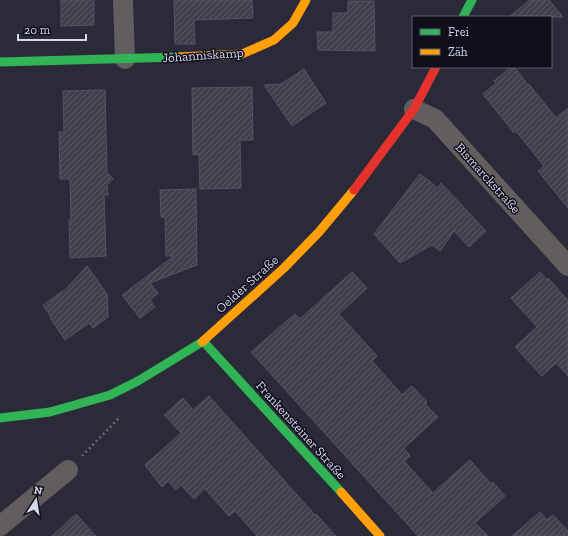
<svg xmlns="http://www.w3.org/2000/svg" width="568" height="536" font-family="'Zilla Slab',serif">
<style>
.building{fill:url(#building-hatch);stroke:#545562}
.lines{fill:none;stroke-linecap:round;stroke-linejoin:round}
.path{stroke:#6c686d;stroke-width:2.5;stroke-dasharray:2 3;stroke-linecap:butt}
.street{stroke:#625e60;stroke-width:20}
.fast{stroke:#30b455;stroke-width:9}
.slow{stroke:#ff9f0a;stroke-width:9}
.jam{stroke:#e5322d;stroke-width:9}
.labels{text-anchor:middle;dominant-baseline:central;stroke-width:3;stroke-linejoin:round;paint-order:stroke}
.street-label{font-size:13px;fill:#d7d8ea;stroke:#0f0f1b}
</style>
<defs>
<pattern id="building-hatch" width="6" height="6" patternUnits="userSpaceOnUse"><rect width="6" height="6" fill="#40404d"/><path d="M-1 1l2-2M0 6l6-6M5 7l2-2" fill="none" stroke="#5b5b67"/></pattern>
</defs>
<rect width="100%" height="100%" fill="#2b2a39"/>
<path class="building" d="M61 0H94V25L61 26Z
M174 0H252L253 18 194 20 195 44H175Z
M530 0H549L563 17H509Z
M348 1H374L375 51 318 50 317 32H333V13H348Z
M511 67H514L528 85 529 84 556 118 568 108V208L538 171 544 166 516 131 514 133 483 94 496 83 494 81Z
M304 69 326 103 292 126 264 85 281 84Z
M252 87 253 140H240L241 188 200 189 199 154 193 155 192 88Z
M105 90 107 172 113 179 107 185 108 195H104L106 256 70 258 69 220H71L70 179H60L59 132H64L63 91Z
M420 174 438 188 441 183 486 231 469 247 454 231 440 251 432 245 400 263 374 234Z
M196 189 197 265 150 283 158 293 150 300 155 307 140 318 122 295 174 256H166L165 217H161L160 190Z
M87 266 107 294 108 317 93 328 89 323 65 340 50 318 51 317 43 305 66 289Z
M352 272 367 288 339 314 377 356 372 361 402 395 412 386 427 402 425 404 438 417 404 448 410 456 404 461 433 493 470 460 491 484 493 482 505 496 475 523 488 536H418L251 352 295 314 300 319Z
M540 272 547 280 548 278 568 300V376L556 363 542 376 515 347 537 327 511 298Z
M209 396 315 515 316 514 336 536H257L235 511 229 516 205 489 194 499 181 485 176 490 168 481 162 487 145 465 181 433 164 415 183 398 193 410Z
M540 512 547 520 553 515 568 531V536H512Z
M76 514 96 536H52Z"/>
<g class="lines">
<path class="path" d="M82 456 119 418 118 416"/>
<path class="street" d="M123 0 125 59
M414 109 435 119 568 266
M0 526 68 470"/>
<path class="fast" d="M463 17 472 0
M0 62 179 57
M203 341 341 492
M0 418 50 412 110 395 138 381 202 342"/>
<path class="slow" d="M179 57 242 54 274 40 293 23 306 0
M202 342 284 268 319 232 354 190
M341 492 380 536"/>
<path class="jam" d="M354 190 414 109 436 67"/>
</g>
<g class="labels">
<g class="street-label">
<text transform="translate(203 55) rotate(-4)">Johanniskamp</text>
<text transform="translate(488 178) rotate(48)">Bismarckstraße</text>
<text transform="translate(247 284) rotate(-42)">Oelder Straße</text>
<text transform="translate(301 430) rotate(48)">Frankensteiner Straße</text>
</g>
</g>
<rect x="412" y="16" width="140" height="52" fill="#0f0f1b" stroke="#5f5f6e"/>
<rect x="420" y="29" width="20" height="6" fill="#30b455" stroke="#5f5f6e"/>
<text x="448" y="36" font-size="12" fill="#d7d8ea">Frei</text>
<rect x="420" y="49" width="20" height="6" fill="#ff9f0a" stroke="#5f5f6e"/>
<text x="448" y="56" font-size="12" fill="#d7d8ea">Zäh</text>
<g transform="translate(36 500) rotate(12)" stroke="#0f0f1b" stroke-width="3" paint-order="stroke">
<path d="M0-3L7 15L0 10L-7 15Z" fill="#d7d8ea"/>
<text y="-6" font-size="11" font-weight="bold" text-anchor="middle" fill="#d7d8ea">N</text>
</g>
<path d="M18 34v6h68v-6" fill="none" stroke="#d7d8ea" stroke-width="2"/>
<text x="24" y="34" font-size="12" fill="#d7d8ea" stroke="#0f0f1b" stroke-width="3" paint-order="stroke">20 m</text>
</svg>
